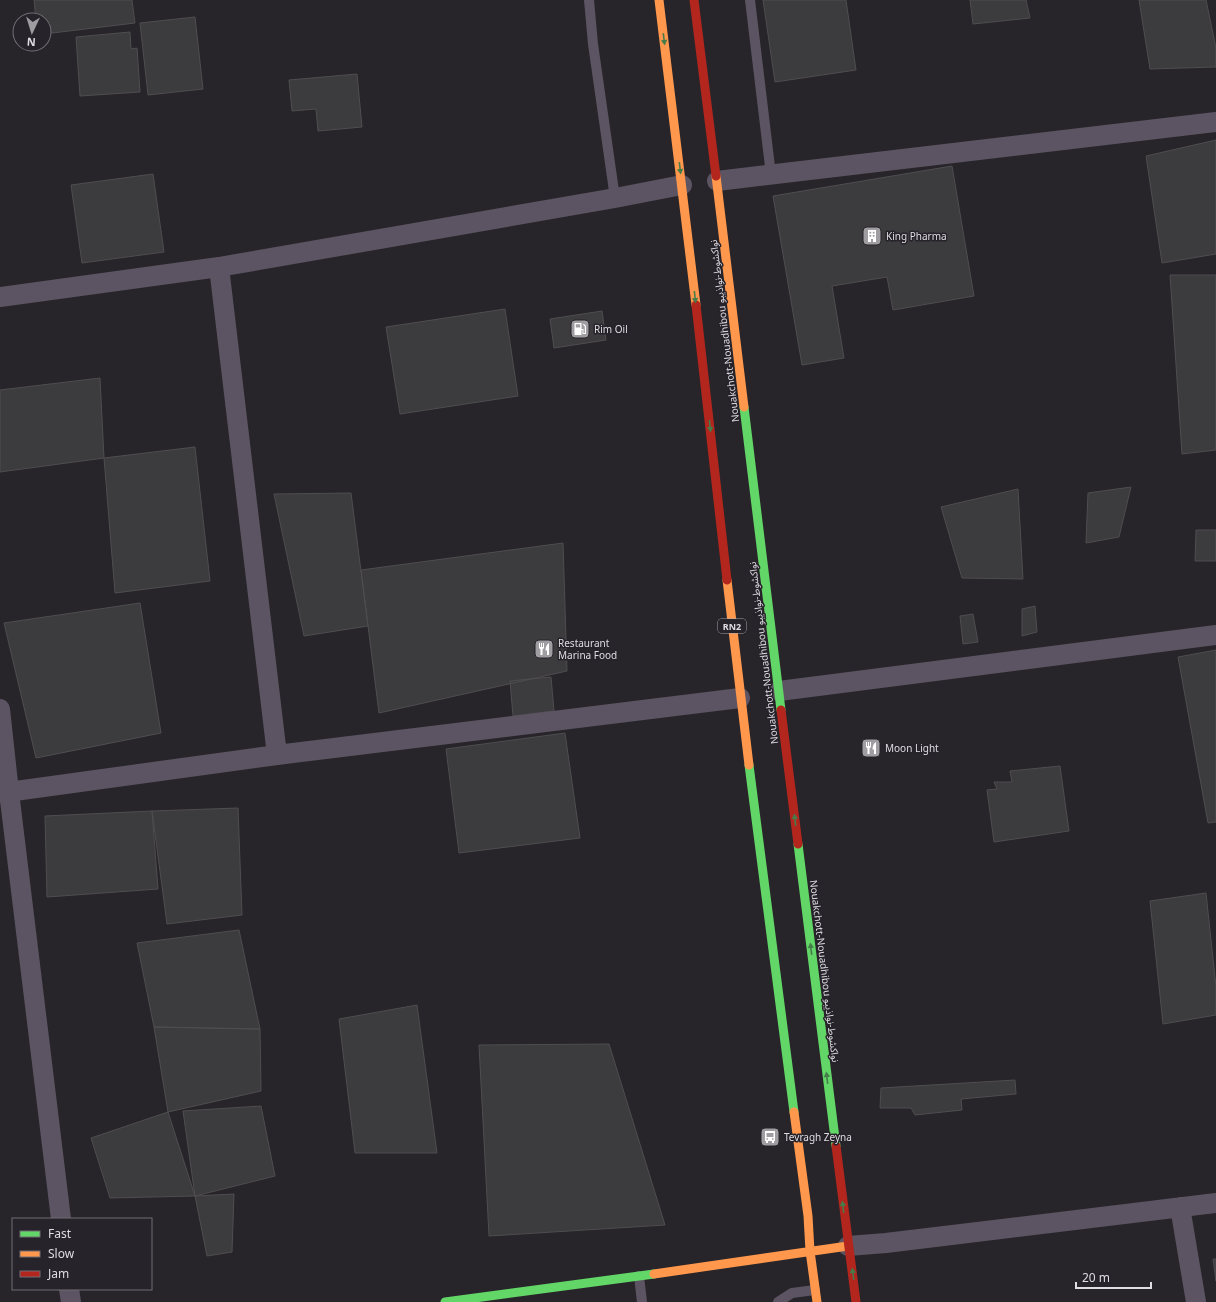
<svg xmlns="http://www.w3.org/2000/svg" width="1216" height="1302" font-family="'Noto Sans','Noto Sans Arabic',sans-serif">
<style>
.building{fill:#3c3b3e;stroke:#4f4d50}
.lines{fill:none;stroke-linecap:round;stroke-linejoin:round}
.lane{stroke:#5c5462;stroke-width:10}
.street{stroke:#5c5462;stroke-width:20}
.fast{stroke:#63d668;stroke-width:9}
.slow{stroke:#ff974d;stroke-width:9}
.jam{stroke:#b3261e;stroke-width:9}
.oneway{fill:#457c4a}
.labels{text-anchor:middle;dominant-baseline:central;stroke-width:3;stroke-linejoin:round;paint-order:stroke}
.shield{fill:#27232b;stroke:#a8a5ab;stroke-width:1}
.shield-label{font-size:9px;font-weight:bold;fill:#dfdde2}
.poi-label{font-size:10px;fill:#dfdde2;stroke:#27232b;text-anchor:start}
.street-label{font-size:10px;fill:#dfdde2;stroke:#27232b}
</style>
<rect width="100%" height="100%" fill="#272529"/>
<path class="building" d="M34 0H132L135 23 44 34V20H36Z
M763 0H846L856 70 775 82Z
M970 0H1026L1030 18 973 24Z
M1139 0H1206L1216 48V67L1150 69Z
M195 17 203 89 148 95 140 23Z
M130 32 131 49 137 48 140 92 80 96 76 37Z
M357 74 362 127 318 131 316 109 292 111 289 80Z
M1216 140V254L1162 263 1146 156Z
M952 166 974 296 893 310 887 277 832 286 844 358 802 365 773 196Z
M153 174 164 252 82 263 71 185Z
M1170 275H1216V450L1182 454Z
M505 309 518 396 400 414 386 327Z
M602 311 606 340 554 348 550 319Z
M100 378 104 458 0 472V390Z
M195 447 210 581 115 593 104 458Z
M1131 487 1119 537 1086 543 1088 493Z
M1018 489 1023 579 962 578 941 507Z
M351 493 368 626 304 636 274 494Z
M1196 530H1216V561H1195Z
M563 543 567 671 379 713 361 570Z
M140 603 161 733 36 758 4 623Z
M1035 606 1037 632 1022 636V609Z
M973 614 978 642 963 644 960 616Z
M1216 650V822L1208 823 1178 657Z
M551 677 554 711 513 716 510 681Z
M565 733 580 838 459 853 446 749Z
M1060 766 1069 831 994 842 987 790 997 789 994 782H1012L1010 771Z
M238 808 242 915 167 924 152 811Z
M152 811 158 889 47 897 45 816Z
M1206 893 1216 987V1015L1163 1024 1150 901Z
M239 930 260 1029 154 1027 137 943Z
M417 1005 437 1153H355L339 1019Z
M154 1027 260 1029 261 1091 168 1112Z
M609 1044 665 1225 489 1236 479 1045Z
M1015 1080 1016 1094 961 1099 962 1110 915 1115 911 1108H880L881 1088Z
M261 1106 275 1176 195 1196 183 1111Z
M168 1112 195 1196 110 1198 91 1138Z
M234 1194 232 1252 207 1256 195 1196Z
M1213 1259H1216V1281Z"/>
<g class="lines">
<path class="lane" d="M589 0 593 44 615 198
M750 0 771 175
M639 1276 642 1302
M778 1302 792 1293 815 1290"/>
<path class="street" d="M717 181 1216 122
M219 267 277 755
M0 297 219 267 615 198 682 185
M779 691 1216 635
M0 709 9 792 61 1219
M0 793 277 755 740 698
M1180 1207 1196 1302
M848 1246 886 1243 1216 1203
M69 1289 71 1302"/>
<path class="fast" d="M744 407 781 710
M749 765 794 1112
M798 844 836 1146
M445 1302 654 1274"/>
<path class="slow" d="M659 0 696 305
M716 176 744 407
M727 580 749 765
M794 1112 808 1216 810 1251 817 1302
M654 1274 848 1246"/>
<path class="jam" d="M694 0 716 176
M696 305 727 580
M781 710 798 844
M836 1146 856 1302"/>
</g>
<defs><path id="oneway-solid" d="M-6-.8H1V-3.2L6.5 0L1 3.2V.8H-6Z"/></defs>
<g class="oneway">
<use href="#oneway-solid" transform="translate(664 39) rotate(83)"/>
<use href="#oneway-solid" transform="translate(680 168) rotate(83)"/>
<use href="#oneway-solid" transform="translate(695 297) rotate(84)"/>
<use href="#oneway-solid" transform="translate(710 426) rotate(84)"/>
<use href="#oneway-solid" transform="translate(795 820) rotate(-97)"/>
<use href="#oneway-solid" transform="translate(811 949) rotate(-97)"/>
<use href="#oneway-solid" transform="translate(827 1078) rotate(-97)"/>
<use href="#oneway-solid" transform="translate(843 1207) rotate(-97)"/>
<use href="#oneway-solid" transform="translate(853 1274) rotate(-98)"/>
</g>
<defs>
<symbol id="building-square" viewBox="-11 -11 22 22"><rect x="-9" y="-9" width="18" height="18" rx="4" fill="#9f9da1" stroke="#27232b"/><path d="M-4-6H4V6H1V3H-1V6H-4ZM-2.5-4.3h1.7v1.8h-1.7ZM.8-4.3h1.7v1.8H.8ZM-2.5-1h1.7V.8h-1.7ZM.8-1h1.7V.8H.8Z" fill="#fff"/></symbol>
<symbol id="fuel-square" viewBox="-11 -11 22 22"><rect x="-9" y="-9" width="18" height="18" rx="4" fill="#9f9da1" stroke="#27232b"/><path d="M-5.5-6h7V0h2V4h1.3V-2.5L3-4.5l.8-.8L6-3V5H2.5V1h-1V6h-7ZM-4.2-4.7v3.2H.2V-4.7Z" fill="#fff"/></symbol>
<symbol id="restaurant-square" viewBox="-11 -11 22 22"><rect x="-9" y="-9" width="18" height="18" rx="4" fill="#9f9da1" stroke="#27232b"/><path d="M-5-6h1v4h1v-4h1v4h1v-4h1v5L-1.5 .5V6h-2V.5L-5-1ZM5-6V6H3V1.5H1.5Q1.5-4 5-6Z" fill="#fff"/></symbol>
<symbol id="bus-square" viewBox="-11 -11 22 22"><rect x="-9" y="-9" width="18" height="18" rx="4" fill="#9f9da1" stroke="#27232b"/><path d="M-5-6H5V4H4V6H2V4H-2V6H-4V4H-5ZM-3.5-4V0h7V-4ZM-3.5 1.2v1.5H-2V1.2ZM2 1.2v1.5H3.5V1.2Z" fill="#fff"/></symbol>
</defs>
<g fill-rule="evenodd">
<use href="#building-square" x="861" y="225" width="22" height="22"/>
<use href="#fuel-square" x="569" y="318" width="22" height="22"/>
<use href="#restaurant-square" x="533" y="638" width="22" height="22"/>
<use href="#restaurant-square" x="860" y="737" width="22" height="22"/>
<use href="#bus-square" x="759" y="1126" width="22" height="22"/>
</g>
<g class="labels">
<rect class="shield" x="718" y="619" width="28" height="14" rx="3"/>
<g class="shield-label">
<text x="732" y="626">RN2</text>
</g>
<g class="poi-label">
<text x="886" y="236">King Pharma</text>
<text x="594" y="329">Rim Oil</text>
<text x="558" y="643">Restaurant<tspan x="558" dy="12">Marina Food</tspan></text>
<text x="885" y="748">Moon Light</text>
<text x="784" y="1137">Tevragh Zeyna</text>
</g>
<g class="street-label">
<text transform="translate(724 331) rotate(-97)">Nouakchott-Nouadhibou نواكشوط-نواذيبو</text>
<text transform="translate(763 653) rotate(-97)">Nouakchott-Nouadhibou نواكشوط-نواذيبو</text>
<text transform="translate(825 971) rotate(83)">Nouakchott-Nouadhibou نواكشوط-نواذيبو</text>
</g>
</g>
<rect x="12" y="1218" width="140" height="72" fill="#27232b" stroke="#716d74"/>
<rect x="20" y="1231" width="20" height="6" fill="#63d668" stroke="#716d74"/>
<text x="48" y="1238" font-size="12" fill="#dfdde2">Fast</text>
<rect x="20" y="1251" width="20" height="6" fill="#ff974d" stroke="#716d74"/>
<text x="48" y="1258" font-size="12" fill="#dfdde2">Slow</text>
<rect x="20" y="1271" width="20" height="6" fill="#b3261e" stroke="#716d74"/>
<text x="48" y="1278" font-size="12" fill="#dfdde2">Jam</text>
<g transform="translate(32 32) rotate(184)"><circle r="19" fill="#27232b" stroke="#716d74"/>
<path d="M0-3L7 15L0 10L-7 15Z" fill="#9f9da1"/>
<text y="-6" font-size="11" font-weight="bold" text-anchor="middle" fill="#dfdde2">N</text>
</g>
<path d="M1076 1282v6h75v-6" fill="none" stroke="#dfdde2" stroke-width="2"/>
<text x="1082" y="1282" font-size="12" fill="#dfdde2" stroke="#27232b" stroke-width="3" paint-order="stroke">20 m</text>
</svg>
